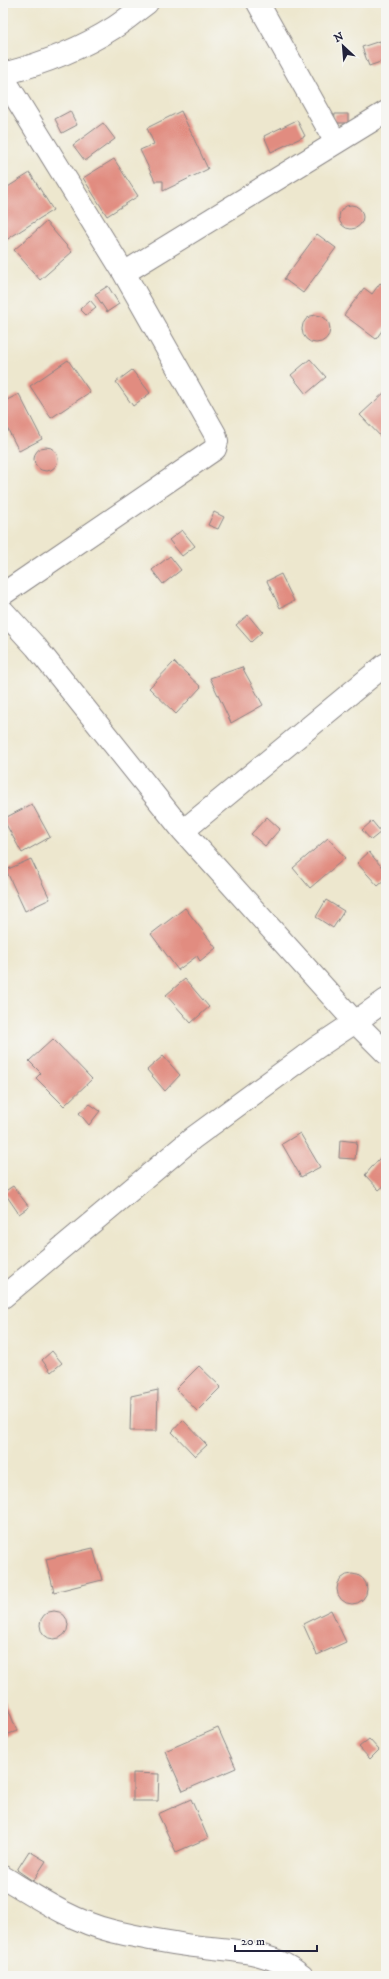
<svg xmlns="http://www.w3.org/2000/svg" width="389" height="1979" font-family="'IM FELL DW Pica',serif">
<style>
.building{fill:#e18c80}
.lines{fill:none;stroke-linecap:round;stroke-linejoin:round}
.minor-casing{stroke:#888484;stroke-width:24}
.minor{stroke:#fff;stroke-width:22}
</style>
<rect width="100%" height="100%" fill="#f6f6f2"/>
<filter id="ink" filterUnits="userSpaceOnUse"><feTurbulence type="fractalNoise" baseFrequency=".025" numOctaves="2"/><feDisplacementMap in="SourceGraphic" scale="8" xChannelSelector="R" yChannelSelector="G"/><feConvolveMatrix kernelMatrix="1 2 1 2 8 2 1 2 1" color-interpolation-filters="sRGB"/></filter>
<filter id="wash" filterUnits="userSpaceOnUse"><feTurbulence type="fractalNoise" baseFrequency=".012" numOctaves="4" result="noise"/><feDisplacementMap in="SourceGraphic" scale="16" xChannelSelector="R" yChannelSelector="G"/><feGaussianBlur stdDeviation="0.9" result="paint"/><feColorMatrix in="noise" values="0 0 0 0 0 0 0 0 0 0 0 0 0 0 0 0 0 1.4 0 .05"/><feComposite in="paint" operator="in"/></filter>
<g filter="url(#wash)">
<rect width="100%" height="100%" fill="#ede7ce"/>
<g id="blocks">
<path class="building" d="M380 41 386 60 369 66 362 47Z
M70 111 77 125 62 133 55 119Z
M181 111 208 169 163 191V181H155L140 150 154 144 147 128Z
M335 114H348V123H334Z
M297 120 305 136 271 152 264 136Z
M103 123 115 139 85 161 73 145Z
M114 159 138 196 107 216 83 178Z
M30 173 53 210 3 242V190Z
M339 217a12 12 0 1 1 24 0a12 12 0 1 1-24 0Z
M46 222 72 252 40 280 14 250Z
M317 234 336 248 303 293 284 279Z
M380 283 386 287V325L376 339 344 315 364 288 372 294Z
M108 286 119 304 107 312 95 294Z
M90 300 96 307 86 315 80 309Z
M302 329a14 14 0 1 1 28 0a14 14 0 1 1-28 0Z
M310 359 326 377 306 394 291 375Z
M68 360 90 392 51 418 30 386Z
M132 370 150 393 133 406 116 382Z
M386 391V442L360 415Z
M19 394 42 439 19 451 3 420V402Z
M34 459a12 12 0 1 1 24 0a12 12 0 1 1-24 0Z
M214 512 224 517 218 529 208 525Z
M182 530 195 546 182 556 169 540Z
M170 556 181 570 163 584 152 570Z
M281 574 294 601 280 608 267 581Z
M248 615 262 632 251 642 236 625Z
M174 662 201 687 176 714 149 688Z
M242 667 263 705 231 723 210 678Z
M32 804 50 837 22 853 3 819Z
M267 817 280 829 265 846 251 834Z
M372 821 381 832 371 840 362 830Z
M328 838 345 858 310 888 293 868Z
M369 852 386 872V879L378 886 357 863Z
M31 859 50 899 25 911 6 870Z
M326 900 344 911 333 928 316 917Z
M185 908 216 948 200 961 197 956 178 970 151 934Z
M185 979 209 1007 191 1023 166 995Z
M53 1039 92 1079 64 1106 36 1078 41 1073 29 1061Z
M163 1056 180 1075 165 1091 147 1070Z
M90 1104 100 1111 89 1125 79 1113Z
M300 1133 320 1167 301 1177 282 1144Z
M340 1140 357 1142 355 1159 339 1158Z
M385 1152 386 1184 379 1190 365 1175Z
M13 1186 29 1207 19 1214 4 1192Z
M52 1351 62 1363 51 1372 42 1360Z
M199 1366 221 1387 197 1411 176 1389Z
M158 1390 157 1431H130L131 1396Z
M183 1420 207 1445 195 1456 172 1432Z
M93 1548 102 1580 54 1592 46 1559Z
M337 1589a15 15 0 1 1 30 0a15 15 0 1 1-30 0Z
M331 1610 346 1642 317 1655 303 1624Z
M40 1625a14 14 0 1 1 28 0a14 14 0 1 1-28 0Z
M3 1696 17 1731 3 1736Z
M218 1728 236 1768 183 1791 165 1751Z
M369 1739 379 1750 370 1759 359 1747Z
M133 1773 159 1774 158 1801H133Z
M191 1799 208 1838 176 1852 158 1814Z
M29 1851 46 1861 33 1881 17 1870Z"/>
</g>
</g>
<g filter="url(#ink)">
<use href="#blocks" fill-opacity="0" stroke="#888484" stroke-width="1"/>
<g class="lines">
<defs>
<path id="minor" d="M258 3 335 141
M3 74C42 64 81 49 115 27 126 20 136 11 147 3
M3 77 124 273
M3 594 215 449 217 441 215 434 124 273 386 112
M3 611 36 647 183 831 355 1022 386 1000
M183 831 386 664
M3 1297 193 1138 316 1048 355 1022 386 1053
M3 1877C38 1898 72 1921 112 1931 136 1937 161 1941 186 1945 226 1951 269 1948 302 1976"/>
</defs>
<use href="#minor" class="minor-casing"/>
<use href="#minor" class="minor"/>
</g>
</g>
<rect width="389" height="1979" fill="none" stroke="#f6f6f2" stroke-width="16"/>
<g transform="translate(343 46) rotate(334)" stroke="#f6f6f2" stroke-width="3" paint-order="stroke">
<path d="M0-3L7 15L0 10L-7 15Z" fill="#22223b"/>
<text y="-6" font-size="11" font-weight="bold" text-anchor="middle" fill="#22223b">N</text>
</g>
<path d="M235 1945v6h82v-6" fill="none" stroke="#22223b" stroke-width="2"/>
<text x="241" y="1945" font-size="12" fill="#22223b" stroke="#f6f6f2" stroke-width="3" paint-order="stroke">20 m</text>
</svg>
